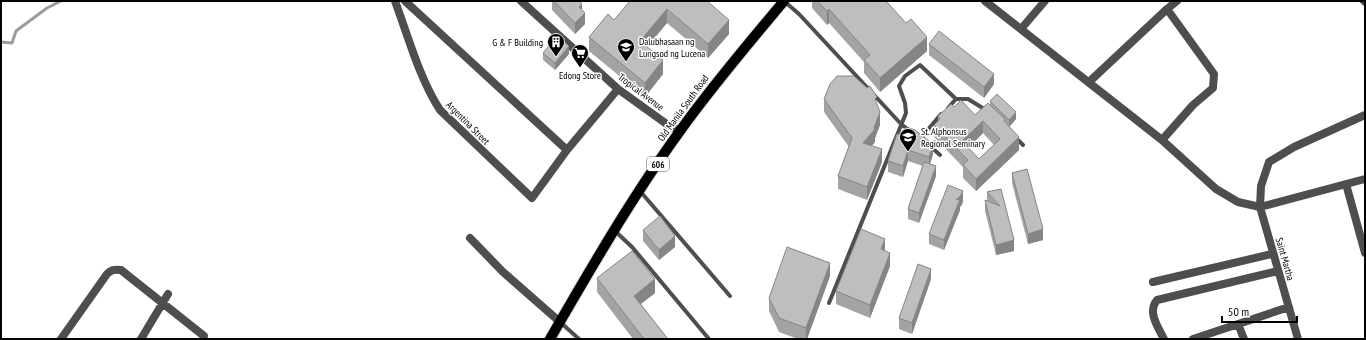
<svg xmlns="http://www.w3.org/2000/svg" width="1366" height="340" font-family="'PT Sans Narrow',sans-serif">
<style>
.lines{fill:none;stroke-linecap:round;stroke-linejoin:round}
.stream{stroke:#9c9c9c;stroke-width:3}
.primary-casing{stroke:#dbdbdb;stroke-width:12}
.service{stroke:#4e4e4e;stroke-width:4}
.minor{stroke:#4e4e4e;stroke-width:8}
.primary{stroke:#000;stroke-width:10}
.wall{fill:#a3a3a3;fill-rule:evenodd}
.shaded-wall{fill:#858585}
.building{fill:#bebebe;stroke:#858585;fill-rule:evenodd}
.labels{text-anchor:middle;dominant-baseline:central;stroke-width:3;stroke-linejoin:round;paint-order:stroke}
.shield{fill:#fff;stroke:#4c4c4c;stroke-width:1}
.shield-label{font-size:9px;font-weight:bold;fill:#000}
.poi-label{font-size:10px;fill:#000;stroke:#fff;text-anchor:start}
.street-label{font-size:10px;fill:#000;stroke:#fff}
</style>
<rect width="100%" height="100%" fill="#fff"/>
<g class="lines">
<path class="stream" d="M1 42 12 43 16 31 47 8 61 1"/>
<defs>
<path id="primary" d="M550 339C591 268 632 197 680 131 712 86 748 44 784 1"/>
</defs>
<use href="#primary" class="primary-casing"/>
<path class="service" d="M784 1 799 14 901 124 910 131
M948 108 956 99H968L986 110
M921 138 941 114
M1016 138 1023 145
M930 146 940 155
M640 191 730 296
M615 231 632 247 709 339
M829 303 906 113 905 103 899 86 905 76 920 65 956 99
M560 322 579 339"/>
<path class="minor" d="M395 1C408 36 420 80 440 110L532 198 567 150 618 89
M405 1 567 150
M521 1 618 89 668 125 680 131
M985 1 1162 140 1216 189 1238 202 1260 207 1365 179
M1364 1 1365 2
M1021 29 1045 1
M1089 82 1167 9 1177 1
M1162 140 1193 105 1213 88 1214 74 1167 9
M1346 184 1365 253
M470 238 503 272 560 322
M1153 282 1272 254
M1238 324 1244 339
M61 339 107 274C111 270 114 269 121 270L204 336 203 339
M141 339 168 294
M1164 339C1158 327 1147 312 1157 300L1278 271
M1193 339 1289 307
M1298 339 1260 207 1261 186 1269 162 1294 147 1365 115"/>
<use href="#primary" class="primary"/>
</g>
<path class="wall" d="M552 1H579L585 24 575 34 552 10Z
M707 1 729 34 708 58 667 23 647 47 663 74 645 97 589 51V37L614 20Z
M812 1H886L927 51 880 92 864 73V62L829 23 827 25 812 8Z
M929 44 994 84 984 98 929 55Z
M543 53 569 54 555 70 543 60Z
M824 99 877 104 880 125 875 138V142L872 146 882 162 867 200 838 189V176L849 147 824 112Z
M990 101 1016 119 1009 127 1019 150 976 191 963 178V167L934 137V125L938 121V116L954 107 975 115 990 105ZM983 133 994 145 979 159 968 148Z
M897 134 933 154 930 164 936 176 919 223 908 219V209L923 166 908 161 903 177 888 172V161Z
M1012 173 1043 240 1028 244 1012 183Z
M1001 189 1014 251 996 255 985 211V200L987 201V192Z
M963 202 961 206 960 207V210L944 250 929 244V234Z
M643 230 675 247 659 260 643 241Z
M890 266 870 318 836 304V291Z
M830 276 807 339H798L779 332 769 311V298Z
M597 278 655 293 641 304 668 339H633L597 292Z
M931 279 912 334 899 329V318Z"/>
<path class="shaded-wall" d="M582 4V15L579 7Z
M667 9V23L640 55V41Z
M829 9V23L827 25V11Z
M585 13V24L575 34V23Z
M729 20V34L708 58V44Z
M927 37V51L880 92V78Z
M569 46V54L555 70V63Z
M663 60V74L645 97V83Z
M994 74V84L984 98V87Z
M880 112V125L875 138V142L863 155V143L874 128Z
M1016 112V119L1009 127V120Z
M983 121V133L962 154V141Z
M1019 137V150L976 191V179Z
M933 144V154L929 167V157Z
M882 149V162L867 200V187Z
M908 150V161L903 177V166Z
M936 166V176L919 223V213Z
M963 191V202L961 206 960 207V210L944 250V240L956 200Z
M1043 229V240L1028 244V234Z
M675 236V247L659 260V250Z
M885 239V252L881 249Z
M1014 240V251L996 255V245Z
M890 253V266L870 318V305Z
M830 263V276L807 339H806V328Z
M931 269V279L912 334V323Z
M655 279V293L634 309V296Z"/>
<path class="building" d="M554 1H579L582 4 579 7 585 13 575 23Z
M630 1H707L729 20 708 44 667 9 640 41 663 60 645 83 589 37 608 14 614 20Z
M817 1H886L906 23 911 19 927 37 880 78 864 60 870 55 829 9 827 11Z
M939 31 994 74 984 87 929 44Z
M557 36 569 46 555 63 543 53Z
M837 76H854L867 88 870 86 877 97 875 99 880 112 874 128 875 129 863 143 882 149 867 187 838 176 852 138 824 99 830 84Z
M997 94 1016 112 1009 120 990 101Z
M961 100 975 115 988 103 1005 119 1004 121 1019 137 976 179 963 165 968 160 934 125 940 119 938 116 951 104 954 107ZM983 121 1000 139 979 159 962 141Z
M905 128H909L915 130 933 144 929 157 908 150 903 166 888 161 897 134 902 136Z
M924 162 936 166 919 213 908 209Z
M1027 169 1043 229 1028 234 1012 173Z
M948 185 963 191 961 195 956 200 960 199 944 240 929 234Z
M1001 189 1014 240 996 245 985 200 1000 206 987 192Z
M660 216 675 236 659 250 643 230Z
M861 229 885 239 881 249 890 253 870 305 836 291Z
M787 247 830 263 806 328 779 318 769 298Z
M632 251 655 279 634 296 668 339H644L597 278Z
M918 264 931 269 912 323 899 318Z"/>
<defs>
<symbol id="building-pin" viewBox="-11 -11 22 30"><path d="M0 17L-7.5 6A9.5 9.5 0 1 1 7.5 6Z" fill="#000" stroke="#fff"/><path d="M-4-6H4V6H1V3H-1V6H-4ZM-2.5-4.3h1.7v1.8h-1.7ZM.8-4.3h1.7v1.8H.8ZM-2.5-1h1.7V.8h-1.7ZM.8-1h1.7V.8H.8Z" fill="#fff"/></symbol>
<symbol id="university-pin" viewBox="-11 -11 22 30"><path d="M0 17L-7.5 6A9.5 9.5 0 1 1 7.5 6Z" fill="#000" stroke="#fff"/><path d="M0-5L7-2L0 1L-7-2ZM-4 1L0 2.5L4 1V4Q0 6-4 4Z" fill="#fff"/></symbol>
<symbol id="supermarket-pin" viewBox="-11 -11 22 30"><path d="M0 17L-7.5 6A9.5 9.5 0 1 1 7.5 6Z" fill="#000" stroke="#fff"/><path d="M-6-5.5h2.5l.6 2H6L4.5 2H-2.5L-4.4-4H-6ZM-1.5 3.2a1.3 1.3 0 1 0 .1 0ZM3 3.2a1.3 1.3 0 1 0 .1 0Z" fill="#fff"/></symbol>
</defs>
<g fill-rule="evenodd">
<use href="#building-pin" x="546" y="32" width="20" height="27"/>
<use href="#university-pin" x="616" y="37" width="20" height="27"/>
<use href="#supermarket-pin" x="570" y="43" width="20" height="27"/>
<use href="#university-pin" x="898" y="127" width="20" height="27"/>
</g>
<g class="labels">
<rect class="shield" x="647" y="157" width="22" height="14" rx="3"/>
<g class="shield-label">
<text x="658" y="164">606</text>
</g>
<g class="poi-label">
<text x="639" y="41">Dalubhasaan ng<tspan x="639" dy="12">Lungsod ng Lucena</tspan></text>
<text x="543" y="42" text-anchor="end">G &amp; F Building</text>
<text x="580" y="75" text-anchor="middle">Edong Store</text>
<text x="921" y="131">St. Alphonsus<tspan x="921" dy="12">Regional Seminary</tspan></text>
</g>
<g class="street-label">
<text transform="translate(641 92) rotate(37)">Tropical Avenue</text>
<text transform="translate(683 108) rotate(-54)">Old Manila South Road</text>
<text transform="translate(468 123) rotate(45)">Argentina Street</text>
<text transform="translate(1285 259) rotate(74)">Saint Martha</text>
</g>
</g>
<rect width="1366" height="340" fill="none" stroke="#000000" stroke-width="4"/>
<path d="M1222 316v6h75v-6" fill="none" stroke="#000000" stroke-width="2"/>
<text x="1228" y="316" font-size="12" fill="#000000" stroke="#ffffff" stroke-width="3" paint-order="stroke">50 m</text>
</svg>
